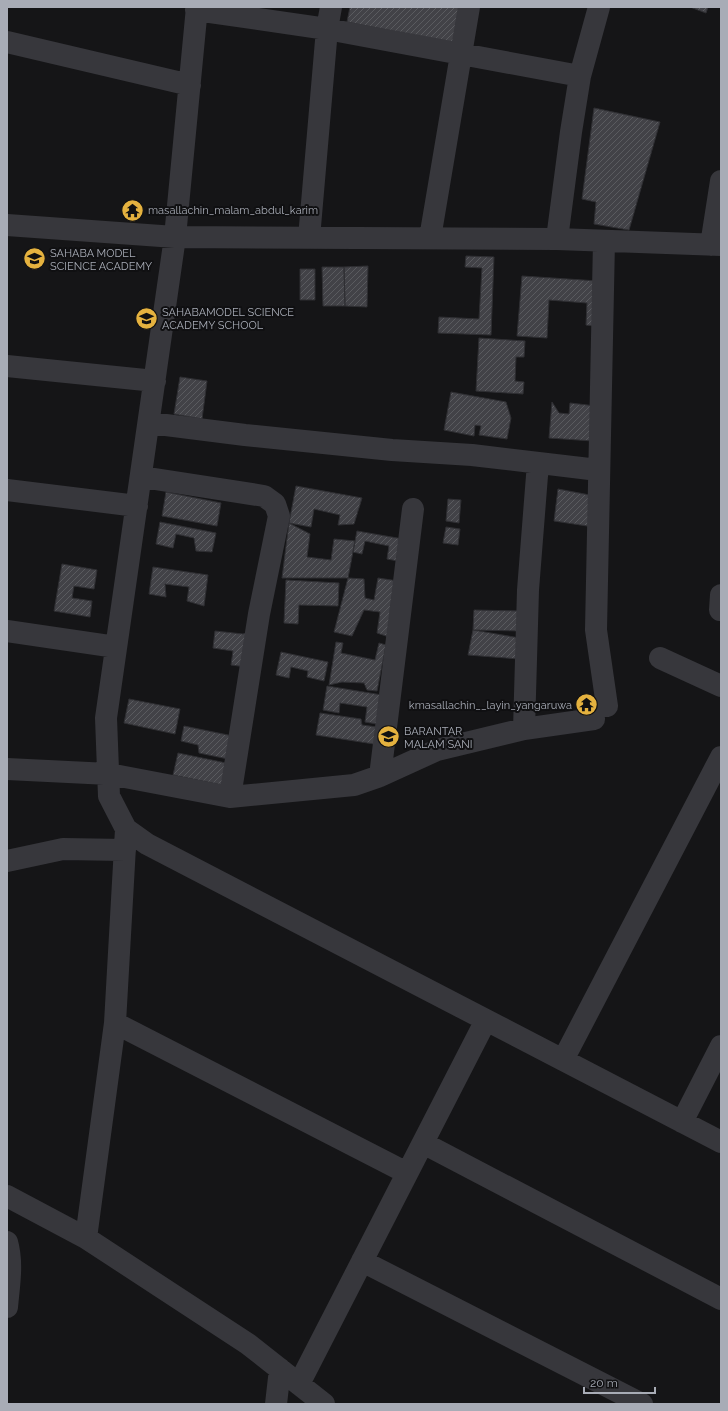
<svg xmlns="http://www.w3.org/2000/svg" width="728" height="1411" font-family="Raleway,sans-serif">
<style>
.building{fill:url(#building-hatch);stroke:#2f2f33}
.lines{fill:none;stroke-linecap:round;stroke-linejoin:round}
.minor{stroke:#37373c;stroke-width:22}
.labels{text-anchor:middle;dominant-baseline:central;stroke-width:4;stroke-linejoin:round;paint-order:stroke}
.poi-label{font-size:11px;fill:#a8acb6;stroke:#101012;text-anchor:start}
</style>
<defs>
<pattern id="building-hatch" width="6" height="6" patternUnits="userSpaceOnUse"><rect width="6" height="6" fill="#424247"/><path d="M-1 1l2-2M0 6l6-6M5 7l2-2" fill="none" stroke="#5a5b5f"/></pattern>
</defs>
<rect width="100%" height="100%" fill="#151517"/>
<path class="building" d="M350 7H460L454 44 347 22Z
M690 7H708L706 13Z
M594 108 660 122 629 230 594 224 596 202 582 199Z
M466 256 494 257 491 335 438 333 439 317 479 319 482 268 465 267Z
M368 266 367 307 345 306 344 267Z
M322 267H344L345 306H323Z
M300 269H315V300H300Z
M522 276 598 281 594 326 586 325 587 303 549 300 547 338 517 336Z
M479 338 525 341 524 357H516L515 381 524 382 523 394 476 391Z
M180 377 207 381 202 419 174 414Z
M451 392 506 402 511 418 507 439 479 435 481 426 475 425 474 436 444 430Z
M552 402 559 413 569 414 570 403 596 406 593 441 549 438Z
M296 486 362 498 354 524 338 525 340 515 314 509 311 527 289 523Z
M558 489 595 496 594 527 554 521Z
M166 492 221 503 217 526 162 516Z
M448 499 461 500 459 523 446 521Z
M160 522 216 533 212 552 196 551 194 538 176 534 173 548 156 544Z
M289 523 310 534 307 557 331 560 334 539 355 541 348 578H282Z
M446 527 460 529 458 545 443 543Z
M357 531 403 539 398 561 387 559 389 546 365 541 362 554 353 552Z
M62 564 97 570 94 589 74 586 72 598 92 601 90 617 54 611Z
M153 567 208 575 204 606 187 601 189 587 165 584 166 597 149 594Z
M348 578 364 579 365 598 374 600 378 578 398 581 389 637 377 633 380 612 364 610 352 636 334 632Z
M286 580 339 583 338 606 299 605 298 624 284 623Z
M474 610 521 611 520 631 473 630Z
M473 630 520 638 519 659 468 655Z
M215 631 243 634 252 631 247 667 231 665 233 651 213 648Z
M336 642 343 643 341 653 375 660 379 643 386 645 377 691 367 690 364 683 342 682 329 685Z
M281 652 328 662 324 681 307 677 308 671 291 667 289 678 276 675Z
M327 686 382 695 377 724 365 722 367 707 340 703 339 713 323 710Z
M129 699 180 709 175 734 124 723Z
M320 713 361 719 362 725 377 727 374 744 316 735Z
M184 726 233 736 228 759 199 753 198 745 181 741Z
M178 753 226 763 222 785 173 775Z"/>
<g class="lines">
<path class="minor" d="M197 7 175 237 106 718 109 796 126 829 147 844 721 1142
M196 10 327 29 580 76
M7 42 190 85
M7 225 175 237 557 239 721 245
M309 238 327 29 331 7
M430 238 469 7
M557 239 571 132 580 76 599 7
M604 241 596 630 607 706
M711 245 721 181
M7 366 155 381
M150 423 245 435 392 450 472 455 598 470
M142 477 264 496 275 504 279 516 259 614 230 797
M7 490 137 506
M720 610 721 595
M7 631 116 647
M660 658 721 686
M524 729 528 590 538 463
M7 769 109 774 230 797 354 785 380 776 437 750 524 729 594 719
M380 776 413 509
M7 861 63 849 125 850
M115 1023 407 1173
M563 1060 721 757
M682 1122 721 1046
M423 1143 721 1299
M7 1196 86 1238 248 1344 324 1404
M86 1238 115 1023 126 829
M7 1242C13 1263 9 1285 7 1307
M362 1261 642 1404
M299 1384 486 1020
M276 1404 280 1369"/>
</g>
<defs>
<symbol id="temple-disc" viewBox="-11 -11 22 22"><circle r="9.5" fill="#e5b23f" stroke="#101012"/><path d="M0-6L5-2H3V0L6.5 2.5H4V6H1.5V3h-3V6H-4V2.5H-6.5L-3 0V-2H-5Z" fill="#111"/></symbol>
<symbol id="school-disc" viewBox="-11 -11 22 22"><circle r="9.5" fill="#e5b23f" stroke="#101012"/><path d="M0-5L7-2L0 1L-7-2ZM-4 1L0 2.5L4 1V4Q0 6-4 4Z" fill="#111"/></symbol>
</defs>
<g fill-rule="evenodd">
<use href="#temple-disc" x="120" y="198" width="25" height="25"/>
<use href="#school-disc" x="22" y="246" width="25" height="25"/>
<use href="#school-disc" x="134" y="306" width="25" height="25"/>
<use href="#temple-disc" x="574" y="692" width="25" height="25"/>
<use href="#school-disc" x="376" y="724" width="25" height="25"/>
</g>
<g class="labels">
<g class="poi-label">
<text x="148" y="210">masallachin_malam_abdul_karim</text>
<text x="50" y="253">SAHABA MODEL<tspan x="50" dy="13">SCIENCE ACADEMY</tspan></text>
<text x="162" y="312">SAHABAMODEL SCIENCE<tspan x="162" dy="13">ACADEMY SCHOOL</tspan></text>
<text x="572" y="705" text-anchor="end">kmasallachin__layin_yangaruwa</text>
<text x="404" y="731">BARANTAR<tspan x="404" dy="13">MALAM SANI</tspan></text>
</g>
</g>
<rect width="728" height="1411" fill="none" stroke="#a8acb6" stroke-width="16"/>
<path d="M584 1387v6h71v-6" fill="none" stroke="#a8acb6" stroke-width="2"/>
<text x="590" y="1387" font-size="12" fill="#a8acb6" stroke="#101012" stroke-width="3" paint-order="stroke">20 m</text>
</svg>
